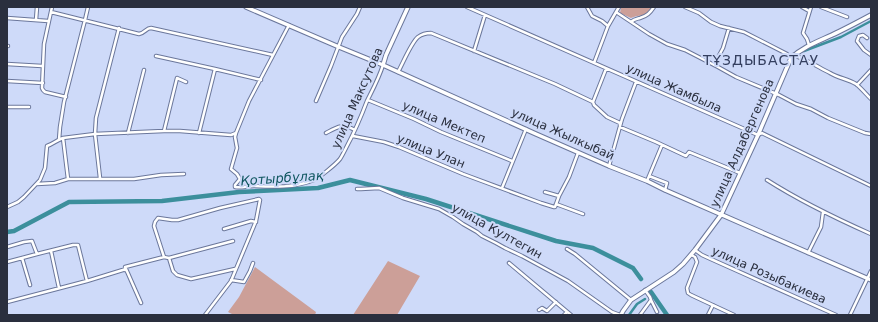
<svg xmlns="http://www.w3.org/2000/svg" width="878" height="322" font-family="'DejaVu Sans',sans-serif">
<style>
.green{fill:#cc9f98}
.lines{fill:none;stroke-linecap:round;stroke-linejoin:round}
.canal{stroke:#3c8f9c;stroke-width:2.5}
.river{stroke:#3c8f9c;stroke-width:4.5}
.street-casing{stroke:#6b779b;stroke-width:4.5}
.secondary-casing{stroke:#6b779b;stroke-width:5.5}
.street{stroke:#fff;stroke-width:2.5}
.secondary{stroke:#fff;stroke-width:3.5}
.labels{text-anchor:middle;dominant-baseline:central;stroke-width:4;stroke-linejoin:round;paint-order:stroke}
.street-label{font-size:12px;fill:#2a2f3e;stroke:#cedaf9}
.water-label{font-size:13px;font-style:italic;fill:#0e555f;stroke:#cedaf9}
.quarter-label{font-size:14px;letter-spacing:1px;fill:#343f5f;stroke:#cedaf9}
</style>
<rect width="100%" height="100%" fill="#cedaf9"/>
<path class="green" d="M621 7H652C642 20 642 13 631 18L620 13Z
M388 261 420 276 397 315H353Z
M255 267 316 312 315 315H234L228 312 239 297Z"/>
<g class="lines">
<path class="canal" d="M804 51 841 37 871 21
M629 315 637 304 645 299"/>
<path class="river" d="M7 232 14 231 69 202 162 201 239 192 318 188 350 180 426 199 556 241 593 248 633 268 641 279
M651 292 667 315"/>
<defs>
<path id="street" d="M52 7 44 44 42 88 43 90 45 92 66 97
M467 7 758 135 762 133 871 186
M587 7 592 16 602 21 608 26
M685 7 699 13 711 22 720 26 744 32 787 54 791 58
M802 7 809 11
M821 7 847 17
M51 12 139 34C145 33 146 28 151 28L273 55
M616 12 649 34 667 44 685 50 718 67 736 77 779 95 796 104 811 109 828 118 865 133 871 134
M7 18 48 21
M36 20 37 7
M631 22C634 19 636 19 640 18 647 16 650 13 654 7
M289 25 249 101 236 133 235 137 237 148 231 169 237 174 240 179 235 185V187C242 188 247 186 254 186 274 187 294 188 314 180 319 178 336 164 340 159 342 156 344 152 346 148 354 133 361 117 367 101 373 89 379 78 383 65
M867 38 863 35 859 36 857 41 864 50 871 55
M809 45 807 39 803 33 811 7
M7 46H8
M474 51 485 15
M793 55C806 59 818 67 830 73 838 78 848 79 856 84 861 88 866 94 871 99
M156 56 215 69 199 133
M594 63 608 26 619 7
M7 64 42 66
M714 65 723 48 729 28
M215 69 261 80
M398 72C403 63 411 43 418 37 422 34 426 33 431 33L555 84 593 102 606 69
M7 81 43 83
M857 85 871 70
M368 100 414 119 441 132 512 161
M316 101 331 66 342 37 357 14 360 7
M593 102 594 105 607 117 620 123V127L656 142 686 156 689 152 740 173
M7 107H29
M164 131 177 78 186 82
M128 133 144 70
M326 133C337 127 342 123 355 130
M353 136 384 142 399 147 463 174 541 203 554 207H555L559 196
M63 138 68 179
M59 140 60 127 64 102 85 20 88 7
M609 166 622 119 636 82
M649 176 667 183 665 190
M100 178 95 134 96 118 119 28
M767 180C800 201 835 218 871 234
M647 181 662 145
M37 184 55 183 68 179H134L161 175 184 174
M502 188 526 129
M357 189H361L379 188 403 198 439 209 453 217 463 224 477 232 482 236 496 243 505 248 522 256 568 281 612 312 620 315
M545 192 559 196 569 177 578 153
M556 204 583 214
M7 207 18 202 24 197 40 180 45 168 47 146C53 144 57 140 63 138L95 134 164 131H180L218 134 231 135 236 133
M224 229 251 221 256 222
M7 247 24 242 32 241 37 254 73 245H78L87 281 126 269 141 303
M567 249 575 254 631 300
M695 250 702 255 713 260 836 315
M51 251 59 288
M808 253 821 227 823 212
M691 255 695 257 697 262 687 288 688 293 691 295 734 315
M164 257 169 258 233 241
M22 258 30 285
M169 258 173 271 177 275 191 279 235 269
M7 262 37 254
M509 263 571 315
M125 270V267L164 257 154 226 155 222 158 218 172 220H178L220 208 259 199 260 200 256 221 231 281 205 315
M231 280 244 282 250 271 253 263
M651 300 657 312
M7 302 87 281
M539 310 542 308 547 311 556 302
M564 315 567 312
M640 315 651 300 650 297 645 290
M708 315 713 305
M850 315 871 271"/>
<path id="secondary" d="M246 7 339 47 383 65 536 134 609 166 647 181 665 190 871 280
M383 65 386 55 408 7
M621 315 623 311 631 300 674 272 683 264 695 250 721 215 758 135 791 58C803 47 817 42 832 35 845 29 858 22 871 15"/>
</defs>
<use href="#street" class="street-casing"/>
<use href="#secondary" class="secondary-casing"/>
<use href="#street" class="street"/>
<use href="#secondary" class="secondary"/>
</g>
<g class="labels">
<g class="street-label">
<text transform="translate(674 88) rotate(24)">улица Жамбыла</text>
<text transform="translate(357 98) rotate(-66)">улица Максутова</text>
<text transform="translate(444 122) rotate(23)">улица Мектеп</text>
<text transform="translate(563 134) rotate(24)">улица Жылкыбай</text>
<text transform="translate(742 143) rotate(-66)">улица Алдабергенова</text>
<text transform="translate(431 151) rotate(22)">улица Улан</text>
<text transform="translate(497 231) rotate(29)">улица Култегин</text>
<text transform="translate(769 275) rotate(24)">улица Розыбакиева</text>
</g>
<g class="water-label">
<text transform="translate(282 178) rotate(-4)">Қотырбұлақ</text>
</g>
<g class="quarter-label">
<text x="761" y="60">ТҰЗДЫБАСТАУ</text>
</g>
</g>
<rect width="878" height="322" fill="none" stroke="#2a2f3e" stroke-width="16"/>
</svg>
